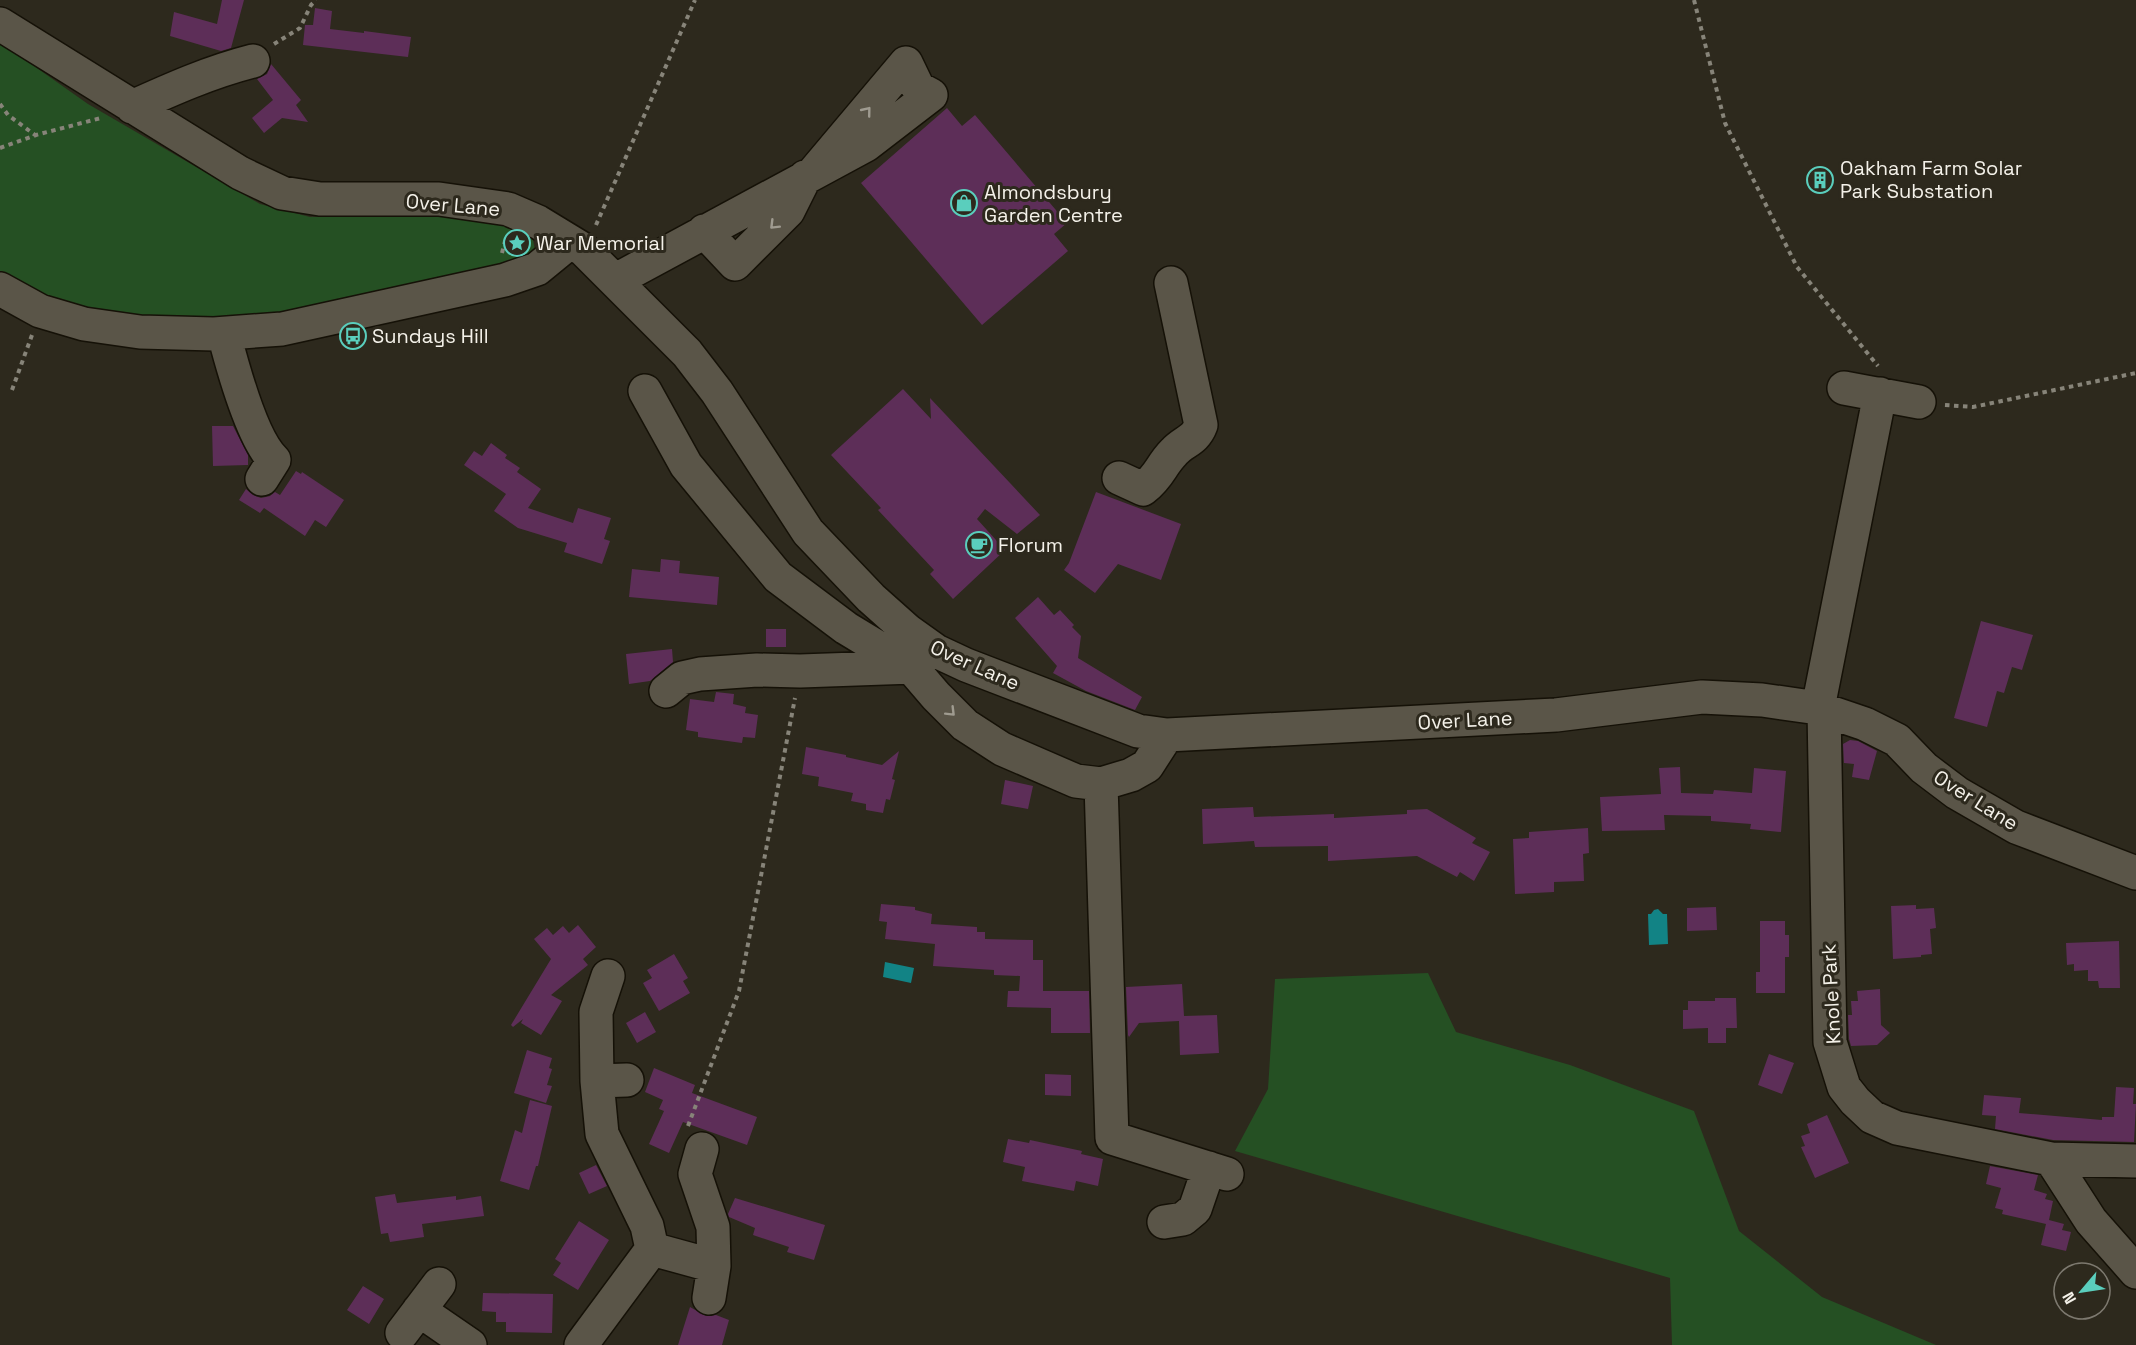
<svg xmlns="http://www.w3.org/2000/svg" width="2136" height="1345" font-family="'Space Grotesk',sans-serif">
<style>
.green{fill:#255023}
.water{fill:#128385}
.building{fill:#5d2e58}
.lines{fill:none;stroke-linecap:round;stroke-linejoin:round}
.minor-casing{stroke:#151107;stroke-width:36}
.path{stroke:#878479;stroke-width:4;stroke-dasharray:4.5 4.5;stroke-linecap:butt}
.minor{stroke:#5a5548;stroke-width:33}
.oneway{stroke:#9f9b90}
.labels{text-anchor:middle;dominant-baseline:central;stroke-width:6;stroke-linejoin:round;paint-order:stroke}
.poi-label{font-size:20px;fill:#f4f1e9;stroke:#2d291d;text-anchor:start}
.street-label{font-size:20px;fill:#f4f1e9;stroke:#2d291d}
</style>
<rect width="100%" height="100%" fill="#2d291d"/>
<path class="green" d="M0 42 88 104 260 204 310 217 473 213 526 232 533 240 535 250 530 260 474 285 178 332 0 285Z
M1428 973 1456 1032 1570 1065 1694 1111 1739 1231 1822 1297 1936 1345H1672L1670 1278 1235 1151 1268 1089 1275 979Z"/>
<path class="water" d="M1658 909 1663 914H1667L1668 944 1649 945 1648 914H1651L1654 910Z
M885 962 914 968 911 983 883 977Z"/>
<path class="building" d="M222 0H244L231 48 221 51 170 36 174 12 217 24Z
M315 8 332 11 330 29 364 33V31L411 37 408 57 303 45 305 25H313Z
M271 64 301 100 296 105 308 122 282 118 264 133 252 118 273 100 257 79 267 74Z
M947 108 962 126 975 115 1067 223 1054 234 1068 251 982 325 861 183Z
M903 389 931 419 930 398 1040 515 1017 534 985 509 977 519 1005 550 953 599 930 574 934 570 878 510 881 508 831 455Z
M212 426H233L248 455V465L213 466Z
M491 443 507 455 505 458 520 468 517 472 541 489 528 508 573 523 578 508 611 518 604 539 610 541 602 564 564 552 567 543 518 528 494 511 506 494 464 465 474 451 482 456Z
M296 471 301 474 302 472 344 500 326 527 315 520 305 536 264 508 260 513 239 500 246 489 253 495 261 498 270 496 275 492 280 495Z
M1096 492 1181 524 1161 580 1118 564 1095 593 1064 570 1069 563Z
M661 559 680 561 679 573 719 577 717 605 629 597 632 569 660 572Z
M1038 597 1054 615 1060 610 1074 625 1072 627 1081 636 1078 658 1142 697 1135 710 1086 691 1053 673 1057 666 1015 618Z
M1981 621 2033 635 2022 670 2012 667 2004 693 1997 691 1987 727 1954 718Z
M766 629H786V647H766Z
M672 649 673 662 650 681 629 684 626 654Z
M716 692 734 694 733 704 746 707 745 713 758 715 755 738 743 737 742 743 698 737V732L686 730 690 699 714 702Z
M1850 740 1858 741 1877 751 1869 780 1852 777 1854 764 1844 763 1843 744Z
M806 747 846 755V757L882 765 899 751 892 779 895 780 890 800 886 799 883 813 866 810V804L851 801 853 793 818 786 819 777 802 774Z
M1680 767 1681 793 1713 794 1714 790 1752 793 1754 768 1786 771 1781 832 1750 829 1751 824 1711 821V816L1664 815 1665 830 1602 831 1600 797 1661 794 1659 768Z
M1005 780 1033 786 1028 809 1001 804Z
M1253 807 1254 817 1334 814V818L1407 814V810L1427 809 1476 838 1472 843 1490 852 1474 881 1460 872 1457 877 1417 856 1328 861V846L1255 847 1254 841 1203 844 1202 809Z
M1588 828 1589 853 1583 854 1584 881 1554 882V892L1515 894 1513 839 1529 838V832Z
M881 904 915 907V910L932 914 931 924 977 927V932H985V939L1033 940V960H1043V991H1089L1090 1033H1051V1008L1007 1007 1008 991H1019L1020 976 994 975V970L933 966 935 944 885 939 887 922 879 921Z
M1916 905V909L1934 908 1936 928 1930 929 1932 954 1921 955V957L1893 959 1891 906Z
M1716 907 1717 930 1687 931V908Z
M1760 921H1785V935H1789V957H1785V993H1756V972H1760Z
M578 925 596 947 583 959 588 965 551 995 562 1001 541 1035 521 1023 523 1019 513 1027 511 1025 551 959 534 939 547 928 553 935 563 926 569 933Z
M2119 941 2120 988H2099L2098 981H2088V970L2074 971V964L2067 965 2066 943Z
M674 954 688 978 683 981 690 993 659 1011 643 983 652 978 647 970Z
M1182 984 1184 1016 1217 1015 1219 1053 1180 1055 1179 1021 1139 1023 1129 1037 1128 1035 1126 987Z
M1880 989 1881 1025 1890 1033 1877 1045 1851 1046 1849 1039 1848 1015H1852L1851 1001H1858L1857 991Z
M1715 998H1736L1737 1028H1726V1043H1708V1028L1683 1029V1010H1688V1001H1715Z
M645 1012 656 1032 637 1043 626 1023Z
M527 1050 552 1058 549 1068 552 1069 547 1085 552 1086 546 1103 514 1093Z
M1769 1054 1794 1063 1782 1094 1758 1085Z
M654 1068 695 1085 692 1093 757 1117 747 1145 683 1122 669 1153 649 1144 664 1111 659 1109 663 1100 645 1092Z
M1045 1074 1071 1075V1096L1045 1095Z
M2116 1087 2134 1088 2133 1104H2136L2134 1142 2053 1140 1995 1129 1996 1116 1982 1115 1984 1095 2021 1098 2019 1113 2102 1120V1117H2114Z
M530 1100 552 1106 538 1166H536L529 1190 500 1181 515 1130 522 1133Z
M1827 1115 1849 1163 1815 1178 1801 1147 1805 1146 1801 1136 1810 1133 1807 1124Z
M1008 1139 1029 1143 1030 1140 1082 1151 1081 1154 1103 1159 1098 1186 1076 1181 1074 1191 1022 1181 1025 1167 1003 1162Z
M596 1165 607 1186 589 1194 579 1173Z
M1990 1166 2038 1175 2034 1190 2047 1194 2045 1199 2053 1201 2049 1220 2064 1224 2062 1230 2071 1232 2066 1251 2041 1245 2046 1224 2002 1214 2003 1210 1995 1208 2001 1188 1986 1184Z
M395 1194 397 1203 456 1196V1200L481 1196 484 1216 422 1224 424 1237 390 1242 388 1233 381 1234 375 1197Z
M735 1198 825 1225 814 1260 787 1252 789 1247 753 1235 755 1228 729 1217 728 1214Z
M579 1221 609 1240 578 1290 553 1275 561 1263 555 1259Z
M363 1286 384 1299 369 1324 347 1310Z
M483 1293 553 1294 552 1333 506 1332V1322H496V1312L482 1311Z
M690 1307 706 1316 716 1315 729 1320 722 1345H678Z"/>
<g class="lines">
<defs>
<path id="minor" d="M0 24 240 173 282 193 320 199H439L508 209 538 222 584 250 687 353 717 392 808 532 871 598 908 631 936 651 966 665 1138 731 1167 735 1556 715 1702 697 1762 700 1818 708 1865 724 1897 740 1924 768 1957 793 2016 827 2136 873
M132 107C172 89 210 72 253 61
M704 231 735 264 788 211 805 177
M616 280 866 145 931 95 918 88 906 63 815 171
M0 289 40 311 84 324 140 332 214 334 282 329 505 280 537 269 570 242
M224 334C232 365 252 439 274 460L262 479
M1844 388 1919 402
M645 391 686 465 778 577 846 628 912 668 936 696 965 725 1002 749 1076 781 1101 784 1131 775 1147 766 1167 735
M1119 478 1143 489C1161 475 1160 466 1174 452 1184 441 1195 441 1201 425L1171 283
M666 691 682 678 700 674 757 670 800 671 913 667
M1818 708 1880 394
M1824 710 1830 1042 1844 1087 1855 1101 1872 1117 1897 1128 2051 1159 2136 1161
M1101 784 1112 1138 1227 1174
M608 976 596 1012 597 1081 602 1134 647 1226 652 1249
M597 1081 627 1080
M702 1149 695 1174 713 1227 714 1266 709 1298
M2051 1159 2091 1221 2136 1272
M1164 1222 1183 1219 1195 1209 1209 1168
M652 1249 714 1266
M419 1310 470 1345
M402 1333 439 1284
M581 1345 652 1249"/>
</defs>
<use href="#minor" class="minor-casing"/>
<path class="path" d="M1694 0 1725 123 1797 267 1878 366
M274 44 300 28 311 5 316 0
M0 104 8 115 35 135
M0 148 36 135 101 118
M596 225 695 0
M502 253 506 237
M12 390 32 335
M1945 405 1973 407 2136 373
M688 1126 739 991 795 698"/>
<use href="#minor" class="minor"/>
</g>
<defs><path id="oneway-chevron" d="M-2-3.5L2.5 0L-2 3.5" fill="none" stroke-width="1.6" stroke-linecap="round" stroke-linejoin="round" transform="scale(1.5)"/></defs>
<g class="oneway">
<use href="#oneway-chevron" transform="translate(867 111) rotate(-51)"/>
<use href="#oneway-chevron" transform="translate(774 225) rotate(135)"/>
<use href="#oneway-chevron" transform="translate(951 712) rotate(45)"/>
</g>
<defs>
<symbol id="building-ring" viewBox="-11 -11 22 22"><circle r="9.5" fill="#2d291d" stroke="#5acebd" stroke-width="1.5"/><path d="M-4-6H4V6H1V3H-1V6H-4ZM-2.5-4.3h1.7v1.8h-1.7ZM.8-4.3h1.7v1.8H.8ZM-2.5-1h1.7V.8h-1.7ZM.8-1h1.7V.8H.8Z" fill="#5acebd"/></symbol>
<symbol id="shop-ring" viewBox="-11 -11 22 22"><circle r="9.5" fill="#2d291d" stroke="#5acebd" stroke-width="1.5"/><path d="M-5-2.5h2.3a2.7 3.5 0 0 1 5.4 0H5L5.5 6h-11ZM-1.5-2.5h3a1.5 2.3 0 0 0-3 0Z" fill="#5acebd"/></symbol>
<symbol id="sight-ring" viewBox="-11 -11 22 22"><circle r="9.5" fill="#2d291d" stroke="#5acebd" stroke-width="1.5"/><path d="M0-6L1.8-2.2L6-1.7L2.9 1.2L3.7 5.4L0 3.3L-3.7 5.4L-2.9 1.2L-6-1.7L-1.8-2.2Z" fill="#5acebd"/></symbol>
<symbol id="bus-ring" viewBox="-11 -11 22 22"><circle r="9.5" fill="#2d291d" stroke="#5acebd" stroke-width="1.5"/><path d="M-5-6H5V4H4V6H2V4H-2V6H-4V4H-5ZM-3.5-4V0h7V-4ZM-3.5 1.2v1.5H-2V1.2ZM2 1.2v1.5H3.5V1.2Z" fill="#5acebd"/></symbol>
<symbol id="cafe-ring" viewBox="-11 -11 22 22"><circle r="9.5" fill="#2d291d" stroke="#5acebd" stroke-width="1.5"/><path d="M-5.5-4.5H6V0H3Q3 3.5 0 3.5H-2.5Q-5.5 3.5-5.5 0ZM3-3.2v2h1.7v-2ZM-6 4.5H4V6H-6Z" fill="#5acebd"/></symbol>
</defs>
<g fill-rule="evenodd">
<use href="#building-ring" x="1805" y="165" width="30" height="30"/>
<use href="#shop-ring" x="949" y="188" width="30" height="30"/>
<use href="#sight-ring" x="502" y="228" width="30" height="30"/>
<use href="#bus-ring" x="338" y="321" width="30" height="30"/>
<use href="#cafe-ring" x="964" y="530" width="30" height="30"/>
</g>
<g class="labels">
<g class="poi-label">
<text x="1840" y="168">Oakham Farm Solar<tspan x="1840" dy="23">Park Substation</tspan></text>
<text x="984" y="192">Almondsbury<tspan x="984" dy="23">Garden Centre</tspan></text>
<text x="536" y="243">War Memorial</text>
<text x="372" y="336">Sundays Hill</text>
<text x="998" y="545">Florum</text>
</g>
<g class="street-label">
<text transform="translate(453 205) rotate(5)">Over Lane</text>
<text transform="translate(975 665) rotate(24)">Over Lane</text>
<text transform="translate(1465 720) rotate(-3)">Over Lane</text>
<text transform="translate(1976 800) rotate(32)">Over Lane</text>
<text transform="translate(1831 994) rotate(-93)">Knole Park</text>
</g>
</g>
<g transform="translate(2082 1291) rotate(241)"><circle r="28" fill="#2d291d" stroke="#7d796f" stroke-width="1.5"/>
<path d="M0-4.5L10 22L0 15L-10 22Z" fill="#5acebd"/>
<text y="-9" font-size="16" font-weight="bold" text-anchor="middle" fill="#f4f1e9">N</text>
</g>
</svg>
